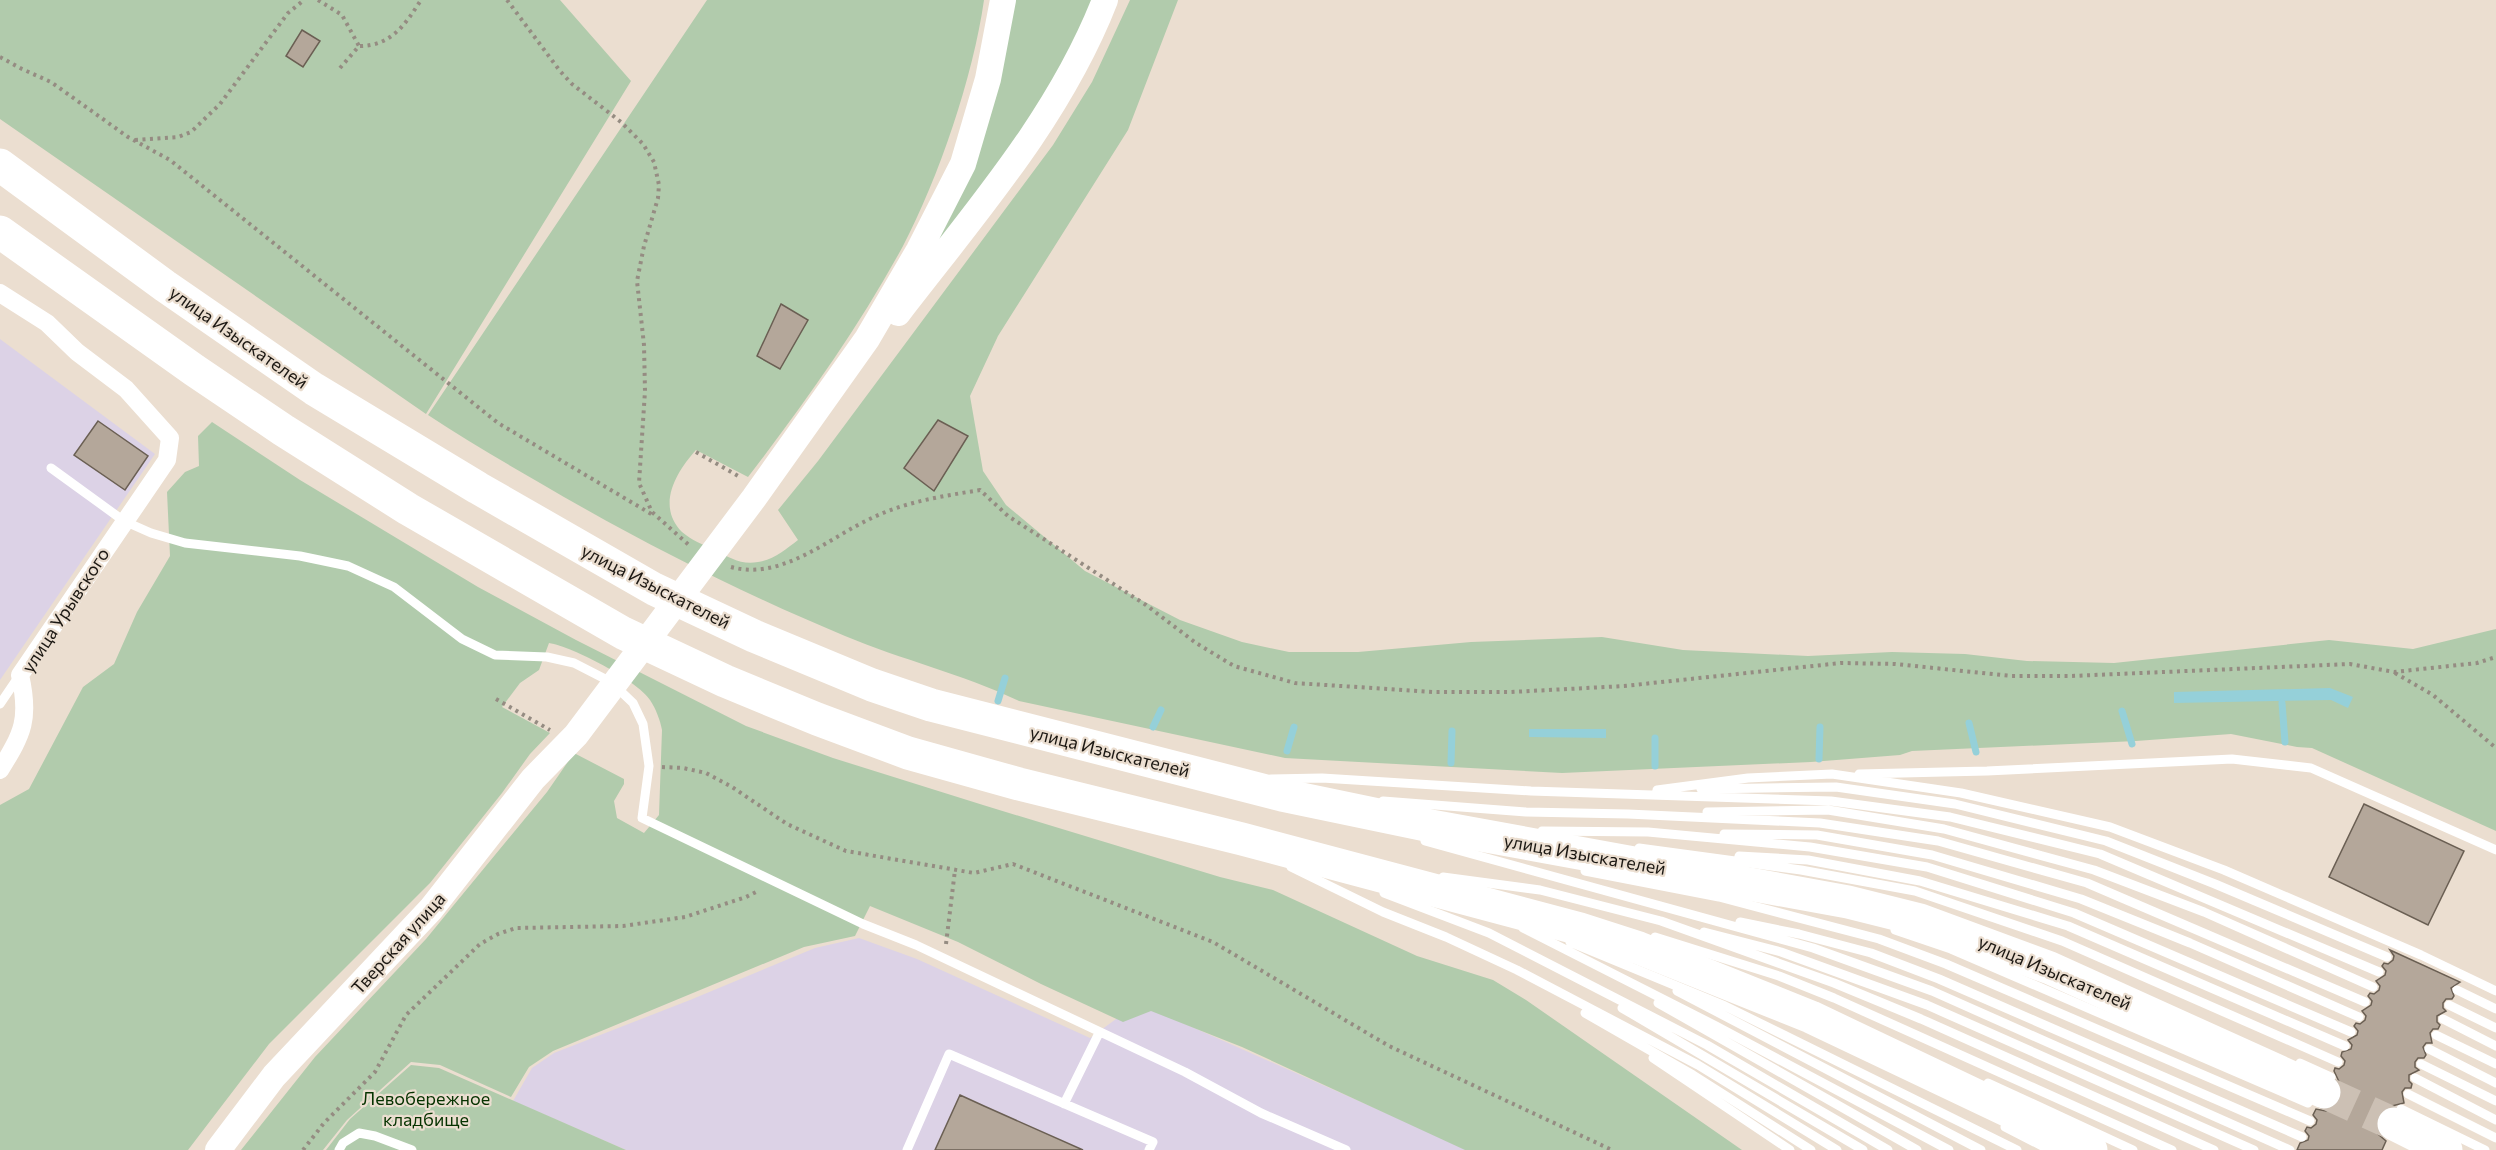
<svg xmlns="http://www.w3.org/2000/svg" width="2496" height="1150" font-family="Commissioner,sans-serif">
<style>
.commercial{fill:#dcd2e6}
.green{fill:#b1cbac}
.water{fill:#95d0d9}
.lines{fill:none;stroke-linecap:round;stroke-linejoin:round}
.stream{stroke:#95d0d9;stroke-width:7}
.building{fill:#b4a79a;stroke:#6a5f53;stroke-width:1.5}
.highway-tunnel{stroke:#ccc0b4;stroke-width:33;stroke-dasharray:33 16;stroke-linecap:butt}
.path{stroke:#958c82;stroke-width:4;stroke-dasharray:3 4.5;stroke-linecap:butt}
.lane{stroke:#fff;stroke-width:9}
.street{stroke:#fff;stroke-width:18}
.secondary{stroke:#fff;stroke-width:26}
.highway{stroke:#fff;stroke-width:33}
.labels{text-anchor:middle;dominant-baseline:central;stroke-width:4.5;stroke-linejoin:round;paint-order:stroke}
.street-label{font-size:18px;fill:#1c1813;stroke:#ebded0}
.park-label{font-size:18px;fill:#063300;stroke:#ebded0}
</style>
<rect width="100%" height="100%" fill="#ebded0"/>
<path class="commercial" d="M0 339 155 454 0 680Z
M859 938 917 959 1090 1038 1138 1003 1469 1150H626L513 1101 532 1068 554 1053 690 1000 815 948Z"/>
<path class="green" d="M0 0H560L631 81 426 414 0 119Z
M707 0H984C973 77 939 177 903 246 859 327 804 404 748 477L696 450C676 472 656 506 682 532 691 540 704 545 715 550 730 558 741 565 758 562 774 560 786 549 798 540L778 510 818 461 1053 145 1092 82 1130 0H1178L1128 130 998 336 970 396 983 471 1006 505 1085 571 1180 620 1242 642 1289 652H1358L1471 642 1602 637 1683 650 1808 656 1892 652 1965 654 2027 661 2114 663 2329 640 2413 649 2496 629V831L2312 748 2297 747 2231 734 2136 741 1912 751 1900 755 1811 762 1562 773 1285 758 1019 701C963 674 902 660 845 636 739 592 639 541 540 483 502 461 464 439 428 415Z
M1013 0H1096L1058 78 932 257Z
M212 422 300 480 478 587 576 640 746 726 833 758 983 805 1220 877 1273 890 1417 956 1493 980 1526 1000 1742 1150H1465L1242 1047 1151 1011 1123 1022 1041 984 958 942 870 906 855 936 804 947 553 1051 529 1067 511 1097 440 1065 411 1062 347 1120 323 1150H241L315 1057 426 939 453 906 547 792 574 753 624 779V784L614 801 617 818 644 833 659 815 662 730C660 720 656 709 650 700 637 680 573 647 549 643L539 670 520 683 502 707 550 733 530 754 502 793 430 883 269 1044 188 1150H0V805L29 789 83 687 114 664 137 612 170 556 167 492 185 472 199 466 198 436Z
M411 1065 439 1068 626 1150H326L350 1119Z"/>
<path class="water" d="M2330 688 2353 697 2348 708 2331 700 2174 703V692Z
M1529 729H1606V738L1529 737Z"/>
<g class="lines">
<path class="stream" d="M998 701 1005 678
M2282 703 2285 742
M2122 711 2132 744
M1969 723 1976 752
M1153 727 1161 710
M1655 738V766
M1287 751 1294 727
M1819 759 1820 727
M1451 763 1452 731"/>
</g>
<path class="building" d="M302 30 320 41 303 67 286 56Z
M781 304 808 320 780 369 757 356Z
M938 420 968 436 934 491 904 468Z
M98 421 148 456 125 490 74 455Z
M2364 804 2464 851 2428 925 2329 877Z
M2390 950 2460 982 2451 988 2454 996 2452 999H2446L2443 1003V1008L2446 1011 2437 1016V1022L2440 1025 2438 1029H2433L2430 1033 2432 1043H2426L2423 1047 2426 1055 2424 1058H2418L2415 1062V1067L2419 1070 2409 1075V1081L2412 1084 2411 1088H2405L2402 1092 2404 1103 2384 1108 2377 1116 2375 1125 2378 1134 2386 1141 2382 1150H2297L2300 1143 2308 1140 2309 1136 2305 1131 2307 1127 2311 1128 2316 1124 2317 1120 2313 1115 2316 1109 2326 1111 2335 1107 2341 1100 2343 1090 2334 1071 2335 1068 2339 1069 2344 1065 2345 1061 2341 1056 2342 1052 2351 1049 2352 1045 2348 1040 2357 1035 2358 1031 2354 1026 2356 1023 2360 1024 2365 1020 2366 1016 2362 1011 2371 1005 2372 1001 2368 996 2370 993 2374 994 2379 990 2380 986 2376 981 2385 975 2386 971 2382 966 2384 963 2388 964 2393 960 2394 956Z
M960 1095 984 1106 1083 1150H935Z"/>
<g class="lines">
<path class="highway-tunnel" d="M2324 1092 2394 1124"/>
<path class="path" d="M318 0 342 15 359 46
M507 0 560 71 572 84 621 122 643 144 654 162 659 185 658 198 644 246 637 281 644 345 645 391 639 483 652 512 690 546
M0 57 22 69 51 82 128 137 170 160 498 423 653 515
M340 68 359 46C391 46 405 25 421 0
M135 140 178 137 191 132 220 104 288 13 304 0
M696 452 740 477
M731 567C783 581 829 537 874 517 908 501 944 496 980 490L1008 516 1146 605 1196 643 1234 666 1295 683 1433 692H1511L1624 686 1841 663 1895 664 2012 676H2071L2350 664 2394 672 2477 663 2496 657
M2395 673 2433 695 2496 748
M496 699 550 730
M662 767 683 768 706 773 732 787 787 824 846 851 974 873 1013 864 1213 942 1389 1046 1612 1150
M946 944 955 870
M303 1150 324 1123 375 1072 406 1015 480 944 498 934 516 928 623 926 685 917 746 897 758 891"/>
<path class="lane" d="M51 468 124 521 151 533 185 543 300 556 348 566 394 587 462 639 495 655 547 657 574 663 611 682 633 703 643 724 649 766 642 818 863 924 916 945 1185 1072 1261 1113 1346 1150
M0 704 19 676
M1859 774 1987 771 2232 759 2311 768 2496 850
M1271 779 1322 778 1531 791 1831 801 1950 817 2100 854 2379 972
M1701 789 1836 787 1955 804 2106 841 2215 884 2387 957
M1657 790 1748 778 1832 774 1961 793 2110 827 2224 870 2421 955 2496 991
M1383 801 1526 812 1628 814 1820 823 1938 841 2087 883 2365 1002
M1707 812 1828 810 1944 829 2094 870 2204 912 2373 987
M1542 831 1648 832 1810 847 1927 867 2074 913 2351 1032
M1724 834 1817 835 1932 855 2081 899 2190 943 2359 1017
M1425 841 1813 948 1932 991 2290 1150
M1639 848 1801 870 1915 891 2062 941 2338 1062
M1739 856 1808 860 1920 881 2068 926 2345 1046
M1291 867 1383 912 1446 937 1517 970 1698 1065 1837 1150
M1585 871 1719 897 1879 939 1946 964 2310 1121
M1443 877 1540 890 1661 921 1834 983 1921 1019 2214 1150
M1384 893 1489 933 1707 1045 1888 1150
M1740 922 1799 934 1871 953 1939 979 2302 1137
M1523 928 1716 1026 1949 1150
M1895 930 1951 949 2308 1103
M1704 932 1781 952 1927 1005 2254 1150
M1655 937 1779 976 1834 998 2172 1150
M1570 942 1725 1006 2017 1150
M2457 990 2496 1009
M1677 991 1981 1150
M1658 1003 1917 1150
M2449 1005 2496 1028
M1622 1008 1863 1150
M1585 1013 1693 1075 1811 1150
M2443 1019 2496 1046
M2436 1035 2496 1064
M2429 1049 2496 1083
M1653 1058 1790 1150
M2300 1063 2331 1077
M2421 1064 2496 1101
M2415 1078 2496 1120
M1988 1083 2133 1150
M2408 1094 2496 1138
M1064 1104 1099 1033
M2401 1109 2485 1150
M2005 1127 2050 1150
M339 1150 343 1143 359 1133 375 1136 412 1150
M907 1150 949 1054 1153 1142 1149 1150"/>
<path class="street" d="M0 293 47 323 77 352 126 389 170 438 167 460 20 675C30 719 23 733 0 770"/>
<path class="secondary" d="M898 313C974 214 1059 118 1105 0
M218 1150 274 1076 431 909 533 779 576 735 754 498 867 339 919 250 963 164 988 79 1003 0"/>
<path class="highway" d="M0 165 165 286 314 389 478 488 654 589 754 636 872 685 931 705 1282 795 1431 826 1848 902 1920 920 2050 968 2324 1092
M0 232 194 370 283 430 408 509 623 633 725 681 817 719 908 753 1019 784 1242 839 1580 929 1639 948 1811 1017 2091 1150
M2394 1124 2446 1150"/>
</g>
<g class="labels">
<g class="street-label">
<text transform="translate(239 337) rotate(35)">улица Изыскателей</text>
<text transform="translate(656 586) rotate(27)">улица Изыскателей</text>
<text transform="translate(65 610) rotate(-57)">улица Урывского</text>
<text transform="translate(1110 751) rotate(14)">улица Изыскателей</text>
<text transform="translate(1585 854) rotate(10)">улица Изыскателей</text>
<text transform="translate(398 943) rotate(-48)">Тверская улица</text>
<text transform="translate(2055 972) rotate(23)">улица Изыскателей</text>
</g>
<g class="park-label">
<text x="426" y="1098">Левобережное<tspan x="426" dy="21">кладбище</tspan></text>
</g>
</g>
</svg>
